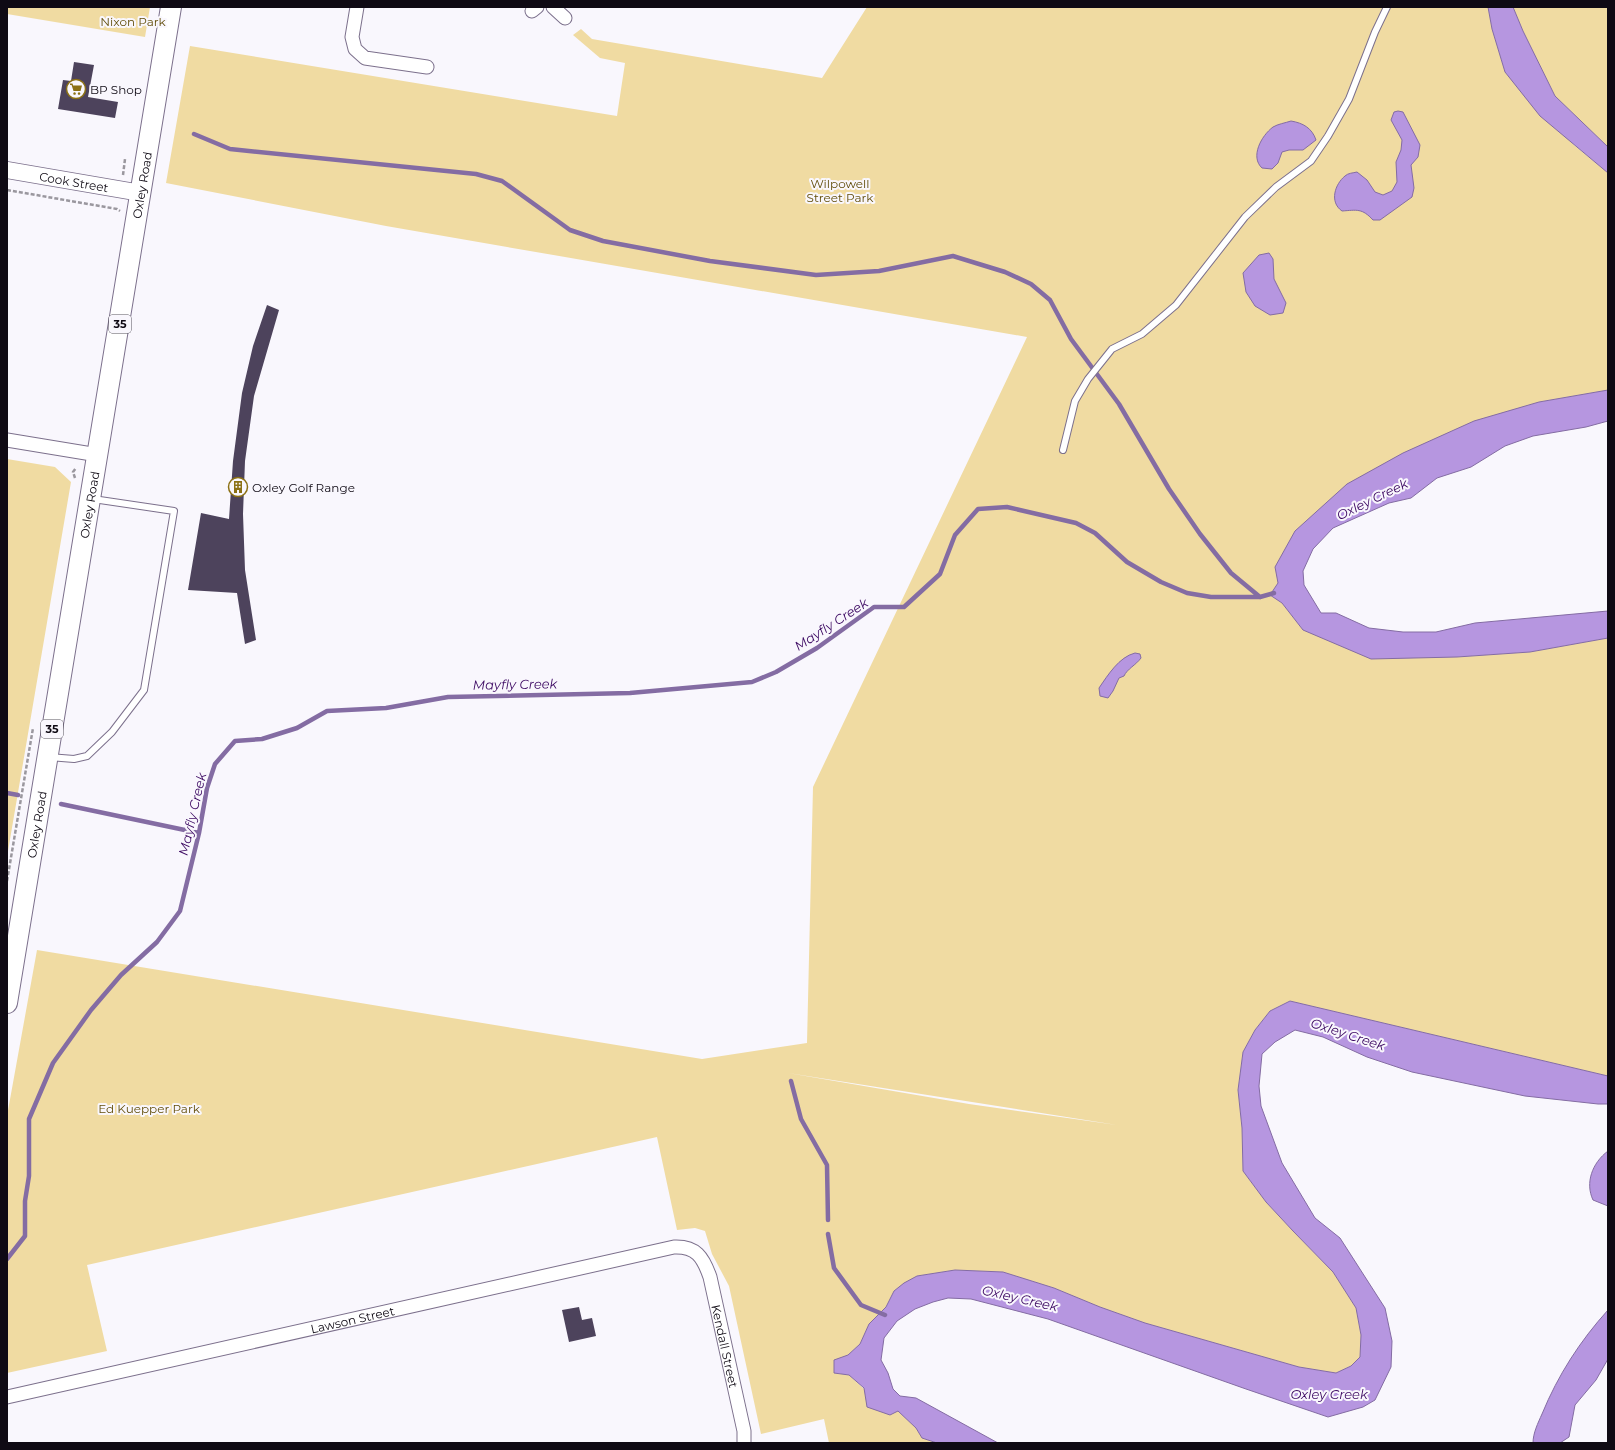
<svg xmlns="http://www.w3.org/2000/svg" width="1615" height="1450" font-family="Montserrat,sans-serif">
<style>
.green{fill:#f0dba2;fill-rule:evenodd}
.water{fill:#b696e0;stroke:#846ca3}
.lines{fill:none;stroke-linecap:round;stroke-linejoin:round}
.stream{stroke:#846ca3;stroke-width:4.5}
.building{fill:#4d435c}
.service-casing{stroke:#7c708c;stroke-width:8}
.minor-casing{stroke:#7c708c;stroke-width:15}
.tertiary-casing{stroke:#7c708c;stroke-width:18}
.primary-casing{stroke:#7c708c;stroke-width:22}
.path{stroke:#9a979e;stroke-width:2.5;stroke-dasharray:4 2;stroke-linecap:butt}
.service{stroke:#fff;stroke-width:6}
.minor{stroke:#fff;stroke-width:13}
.tertiary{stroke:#fff;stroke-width:16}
.primary{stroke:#fff;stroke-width:20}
.labels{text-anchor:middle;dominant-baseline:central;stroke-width:4;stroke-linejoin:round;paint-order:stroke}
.shield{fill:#f9f7fd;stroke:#55515a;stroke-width:1}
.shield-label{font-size:11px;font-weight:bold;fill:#0f0a14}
.park-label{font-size:12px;fill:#624e0a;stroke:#f9f7fd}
.poi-label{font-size:12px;fill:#0f0a14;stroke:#f9f7fd;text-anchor:start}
.street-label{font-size:12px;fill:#0f0a14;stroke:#f9f7fd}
.water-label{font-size:13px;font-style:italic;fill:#3a0660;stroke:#f9f7fd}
</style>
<rect width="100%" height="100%" fill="#f9f7fd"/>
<path class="green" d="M7 7H150L145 37 7 14Z
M867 7H1488L1492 29 1505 72 1574 145 1608 173V390L1539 402 1403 453 1278 583 1270 595 1282 603 1303 630 1457 657 1530 652 1608 638V1076L1290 1001 1270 1011 1255 1030 1243 1052 1238 1090 1242 1128 1243 1171 1266 1202 1293 1231 1333 1272 1356 1308 1361 1335 1360 1357 1351 1366 1336 1373 1299 1367 1145 1323 1100 1307 1054 1288 1003 1272 955 1270 917 1276 894 1291 886 1307 869 1324 860 1344 848 1355 835 1373 849 1375 864 1389 898 1411 916 1428 922 1438 937 1443H829L824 1419 761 1434 729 1286 712 1254 705 1231 695 1228 677 1230 657 1137 87 1265 107 1351 7 1373V1116L37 950 702 1059 807 1043 813 787 1027 337 386 226 166 183 190 46 617 116 625 63 600 58 573 35 581 29 592 39 822 78ZM788 1073 1117 1125 969 1104Z
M1513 7H1608V147L1555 96 1523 31Z
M7 459 55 467 71 482 7 857Z"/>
<path class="water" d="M1488 7H1513L1523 31 1555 96 1608 147V173L1540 116 1505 72 1492 29Z
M1398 111 1403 112 1420 145 1418 157 1411 165 1414 188 1412 197 1380 220H1373C1362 208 1357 210 1342 211 1329 202 1335 184 1345 176 1348 173 1353 173 1357 172L1367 180 1375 192 1383 195 1392 191 1397 182 1396 162 1401 150 1402 140 1391 120 1394 112Z
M1291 121C1303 123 1312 128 1316 140L1303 150H1289L1282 152 1278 163 1272 169 1262 168C1250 157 1261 136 1273 127 1278 124 1285 123 1291 121Z
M1269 253 1273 259 1274 279 1286 303 1283 313 1270 315 1255 306 1246 292 1243 273 1259 255Z
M1608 390V421L1586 427 1533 436 1505 446 1471 467 1437 478 1411 498 1389 503 1333 528 1313 549 1303 571 1304 585 1321 613H1336L1369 628 1403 632H1436L1475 623 1608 611V638L1530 652 1457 657 1371 659 1303 630 1282 603 1270 595 1278 583 1275 567 1295 531 1347 484 1403 453 1474 421 1539 402Z
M1135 653 1140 654 1141 658C1136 665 1127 669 1124 676L1119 678 1113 691 1108 698 1100 696 1099 688C1108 675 1119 657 1135 653Z
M1290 1001 1608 1076V1104H1598L1525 1096 1412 1072 1367 1057 1323 1037 1295 1030 1275 1042 1262 1054 1259 1086 1261 1106 1282 1163 1315 1218 1340 1238 1385 1308 1392 1341 1391 1367 1375 1400 1363 1407 1328 1417 1246 1389 1048 1319 971 1299 948 1298 933 1302 915 1309 897 1321 884 1338 881 1360 888 1373 893 1389 900 1396 916 1398 998 1443H937L922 1438 916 1428 898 1411 890 1415 867 1407 864 1388 849 1375 834 1373V1360L848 1355 860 1344 869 1324 886 1307 894 1291 904 1283 917 1276 955 1270 1003 1272 1054 1288 1100 1307 1145 1323 1299 1367 1336 1373 1351 1366 1360 1357 1361 1335 1356 1308 1333 1272 1293 1231 1266 1202 1243 1171 1242 1128 1238 1090 1243 1052 1255 1030 1270 1011Z
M1608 1151V1206L1593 1200C1585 1183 1592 1163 1608 1151Z
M1608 1310V1359L1596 1380 1575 1405 1569 1437 1560 1443H1533C1533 1433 1538 1423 1542 1414 1558 1375 1580 1341 1608 1310Z"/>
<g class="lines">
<path class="stream" d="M194 134 230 149 476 174 502 181 570 230 603 241 710 261 816 275 879 271 953 256 1005 272 1031 284 1050 300 1071 339 1119 404 1169 489 1200 534 1231 573 1260 597
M7 793 18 795
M61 804 199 833
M791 1081 801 1119 827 1165 828 1220
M828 1234 834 1268 861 1305 885 1315
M7 1259 25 1236V1201L29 1176V1119L53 1063 91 1010 121 975 157 942 180 911 199 833 207 788 215 764 235 741 262 739 297 728 327 711 386 708 448 697 630 693 752 682 776 672 817 648 874 607H904L940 574 955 535 978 509 1007 507 1076 523 1095 533 1127 562 1161 582 1187 593 1211 597H1260L1274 593"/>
</g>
<path class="building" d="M74 62 94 65 88 97 118 102 115 118 58 109 63 80 71 81Z
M267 305 279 310 254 396 245 461 243 514 245 570 256 640 245 644 237 593 188 590 201 513 229 519 233 461 242 393 253 346Z
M579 1307 582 1320 592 1318 596 1336 569 1342 562 1310Z"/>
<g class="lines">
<defs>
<path id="service" d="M1063 450 1075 401 1088 379 1112 349 1142 334 1176 305 1245 217 1276 187 1311 161 1328 136 1349 99 1375 32 1387 7
M49 757 74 759 87 756 112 732 144 690 174 511 93 499"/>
<g id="minor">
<path d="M357 7 352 37 355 49 365 58 427 67"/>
<path d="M553 7 565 18"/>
<path d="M532 11 537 7"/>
<path d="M7 440 98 455"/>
<path id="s1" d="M7 1397 674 1247C696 1246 703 1257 710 1277L744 1431V1443"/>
</g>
<g id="tertiary">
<path id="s2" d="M7 170 141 193"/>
</g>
<g id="primary">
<path id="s3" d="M7 1003 171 7"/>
</g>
</defs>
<use href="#service" class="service-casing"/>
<use href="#minor" class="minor-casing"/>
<use href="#tertiary" class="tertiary-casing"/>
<use href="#primary" class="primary-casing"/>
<path class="path" d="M123 175 125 159
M7 190 117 209 120 211
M75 478 73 472 76 468
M7 881 33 728"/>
<use href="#service" class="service"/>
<use href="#minor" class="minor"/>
<use href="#tertiary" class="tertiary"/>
<use href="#primary" class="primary"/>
</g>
<defs>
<symbol id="supermarket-ring" viewBox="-11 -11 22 22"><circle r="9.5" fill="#f9f7fd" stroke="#8c7114" stroke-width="1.5"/><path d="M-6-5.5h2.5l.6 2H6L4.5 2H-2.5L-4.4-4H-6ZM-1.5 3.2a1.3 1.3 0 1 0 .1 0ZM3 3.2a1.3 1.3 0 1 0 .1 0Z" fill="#8c7114"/></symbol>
<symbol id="building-ring" viewBox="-11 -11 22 22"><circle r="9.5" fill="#f9f7fd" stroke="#8c7114" stroke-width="1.5"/><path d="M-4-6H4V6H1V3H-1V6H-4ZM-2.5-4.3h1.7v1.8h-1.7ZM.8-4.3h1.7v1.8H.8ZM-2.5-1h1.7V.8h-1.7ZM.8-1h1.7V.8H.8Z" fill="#8c7114"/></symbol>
</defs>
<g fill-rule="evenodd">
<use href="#supermarket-ring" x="65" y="78" width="22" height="22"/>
<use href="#building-ring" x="227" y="476" width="22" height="22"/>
</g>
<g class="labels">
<g class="shield">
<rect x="109" y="315" width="22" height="18" rx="3"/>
<rect x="41" y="720" width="22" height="18" rx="3"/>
</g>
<g class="shield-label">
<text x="120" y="324">35</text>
<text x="52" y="729">35</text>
</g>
<g class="park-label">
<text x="133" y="21">Nixon Park</text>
<text x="840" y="183">Wilpowell<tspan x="840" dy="14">Street Park</tspan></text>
<text x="149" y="1108">Ed Kuepper Park</text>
</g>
<g class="poi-label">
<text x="90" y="89">BP Shop</text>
<text x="252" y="487">Oxley Golf Range</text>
</g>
<g class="street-label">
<text stroke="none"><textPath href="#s2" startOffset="68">Cook Street</textPath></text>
<text stroke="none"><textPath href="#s3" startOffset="829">Oxley Road</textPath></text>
<text stroke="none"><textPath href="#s3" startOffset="505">Oxley Road</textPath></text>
<text stroke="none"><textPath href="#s3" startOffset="181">Oxley Road</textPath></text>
<text stroke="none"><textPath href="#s1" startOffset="354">Lawson Street</textPath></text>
<text stroke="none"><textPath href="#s1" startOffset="806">Kendall Street</textPath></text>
</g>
<g class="water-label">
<text transform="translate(1372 499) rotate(-26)">Oxley Creek</text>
<text transform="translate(831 624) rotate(-33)">Mayfly Creek</text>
<text transform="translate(515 684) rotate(-1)">Mayfly Creek</text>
<text transform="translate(192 814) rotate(-77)">Mayfly Creek</text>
<text transform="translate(1348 1034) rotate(18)">Oxley Creek</text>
<text transform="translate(1020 1298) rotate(13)">Oxley Creek</text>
<text x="1329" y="1394">Oxley Creek</text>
</g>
</g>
<rect width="1615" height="1450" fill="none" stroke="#0f0a14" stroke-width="16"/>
</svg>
